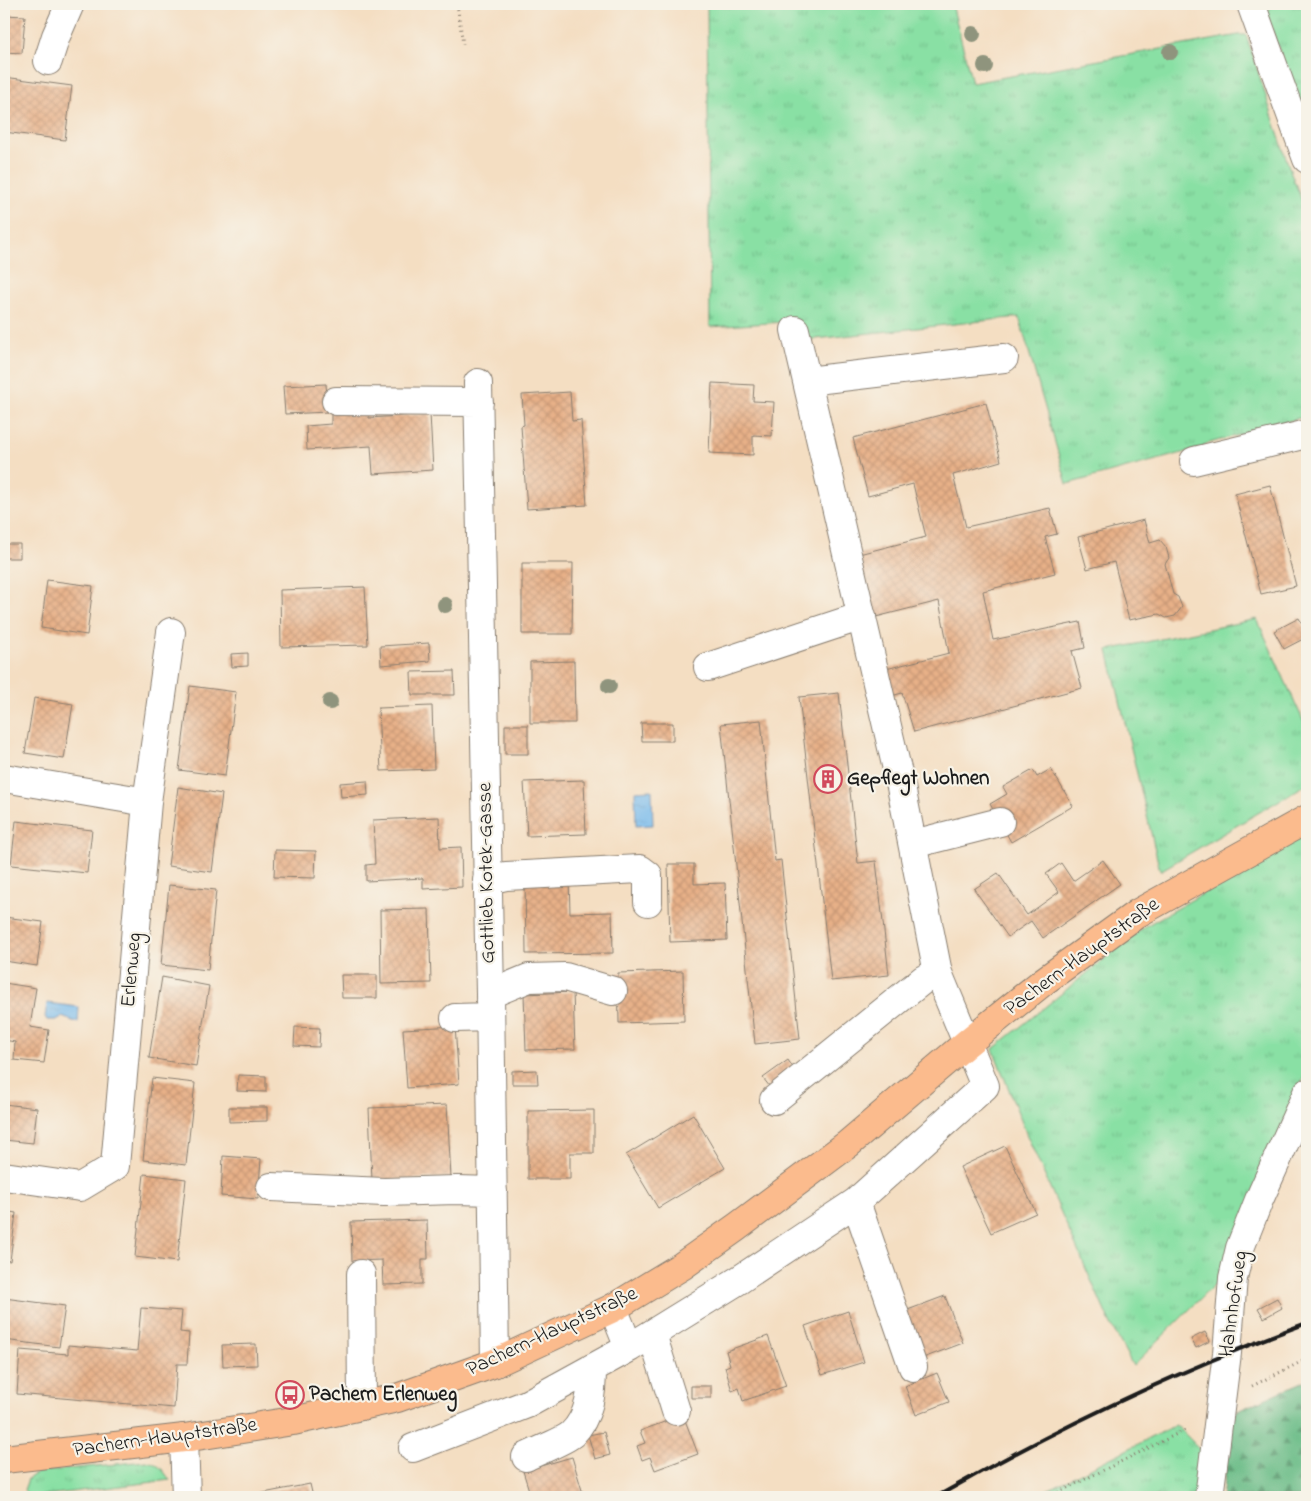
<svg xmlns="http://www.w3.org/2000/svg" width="1311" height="1501" font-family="'Indie Flower',sans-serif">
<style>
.grass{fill:url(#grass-tufts);stroke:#527e60}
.forest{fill:url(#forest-firs);stroke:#456d53}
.water{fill:url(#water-ripples);stroke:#496a84}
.building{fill:url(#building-cross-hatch)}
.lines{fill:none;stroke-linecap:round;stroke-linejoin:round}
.minor-casing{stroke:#887d6f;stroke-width:30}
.major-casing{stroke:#887d6f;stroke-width:30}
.path{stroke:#887d6f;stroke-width:3;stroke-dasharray:1 4;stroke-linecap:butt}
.minor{stroke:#fff;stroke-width:28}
.major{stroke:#fbbb8d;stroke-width:28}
.rail{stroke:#1c1c1c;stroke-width:4}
.tree{fill:#8f947d}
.labels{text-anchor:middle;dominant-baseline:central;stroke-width:4.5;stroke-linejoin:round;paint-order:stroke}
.poi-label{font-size:21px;font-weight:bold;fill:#1c1c1c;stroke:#f7f3e8;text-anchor:start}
.street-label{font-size:21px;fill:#1c1c1c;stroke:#f7f3e8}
</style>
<defs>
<pattern id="grass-tufts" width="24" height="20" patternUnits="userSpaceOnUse" patternTransform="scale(1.25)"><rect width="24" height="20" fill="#89e0a4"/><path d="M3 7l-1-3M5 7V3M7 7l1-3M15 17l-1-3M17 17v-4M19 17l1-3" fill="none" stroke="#76c08d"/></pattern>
<pattern id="forest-firs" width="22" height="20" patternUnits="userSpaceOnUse" patternTransform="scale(1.25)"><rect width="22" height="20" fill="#6ebe8a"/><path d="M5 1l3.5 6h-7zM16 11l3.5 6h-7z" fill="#5a9a70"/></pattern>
<pattern id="water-ripples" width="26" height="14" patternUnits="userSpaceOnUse" patternTransform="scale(1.25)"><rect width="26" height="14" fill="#76b9ec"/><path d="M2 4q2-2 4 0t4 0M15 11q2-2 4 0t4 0" fill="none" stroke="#669eca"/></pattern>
<pattern id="building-cross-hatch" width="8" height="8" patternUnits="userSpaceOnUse" patternTransform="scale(1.25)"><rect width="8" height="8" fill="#e7b088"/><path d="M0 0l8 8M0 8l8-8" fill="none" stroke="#c69775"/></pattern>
</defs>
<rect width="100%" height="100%" fill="#f7f3e8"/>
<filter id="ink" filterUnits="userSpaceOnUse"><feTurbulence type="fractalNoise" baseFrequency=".02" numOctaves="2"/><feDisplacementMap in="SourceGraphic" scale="10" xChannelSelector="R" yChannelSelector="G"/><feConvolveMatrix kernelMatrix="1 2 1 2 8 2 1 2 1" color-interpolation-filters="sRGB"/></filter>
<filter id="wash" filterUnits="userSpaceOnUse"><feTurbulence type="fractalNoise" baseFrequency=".0096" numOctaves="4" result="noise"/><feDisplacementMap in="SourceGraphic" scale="20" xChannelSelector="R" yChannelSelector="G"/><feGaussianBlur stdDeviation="1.12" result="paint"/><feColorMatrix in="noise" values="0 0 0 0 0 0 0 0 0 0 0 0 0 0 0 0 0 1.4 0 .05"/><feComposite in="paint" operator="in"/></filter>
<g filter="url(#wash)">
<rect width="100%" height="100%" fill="#f4dec2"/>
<path class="grass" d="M707 4H952L972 83 1239 35H1246L1290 170 1307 214V416L1206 444 1201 448 1067 484 1019 317 806 340 798 321 710 327Z
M1275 4H1307V131L1266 12Z
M1257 619 1307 729V784L1160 871 1108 650Z
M1307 834V1070L1219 1280 1133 1366 1110 1323 1028 1138 993 1049 1144 927Z
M1176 1425 1202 1451 1203 1497H1033Z
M146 1461C158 1463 163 1470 170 1480L30 1497 24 1490 28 1479 38 1472Z"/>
<path class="forest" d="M1307 1380V1497H1222L1233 1413Z"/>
<path class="water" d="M652 790 653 825 636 826 635 791Z
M47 1003 79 1007 78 1023 62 1017 56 1020H47L45 1017Z"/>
<g id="blocks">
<path class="building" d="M4 15 25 16 22 53 4 52Z
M4 77 72 86 65 140 4 132Z
M712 383 754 385 753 401 774 402 772 436 753 435V455L709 453Z
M326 384 328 412 285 414 283 386Z
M570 392 572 421 581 420 587 505 527 509 521 426 524 425 522 395Z
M986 403 1001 461 953 475 966 527 1050 508 1057 534 1045 537 1055 573 983 591 993 640 1080 622 1085 648 1072 651 1082 688 914 732 902 693 888 697 882 670 949 653 939 601 872 618 855 555 926 537 913 484 868 496 853 438Z
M369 410V418L430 414 433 470 373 474 371 446 307 450 306 426 331 424V413Z
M1270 485 1296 586 1261 594 1235 494Z
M1144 520 1150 543 1160 540 1166 547 1169 558 1165 564 1173 594 1178 597 1182 607 1175 616 1166 618 1159 614 1129 620 1114 562 1087 569 1078 537Z
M4 544H20V558H4Z
M522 563H573L572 634H522Z
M47 580 93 586 87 635 41 628Z
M365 587 368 645 281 647 280 590Z
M1299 618 1307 633V637L1284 649 1274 631Z
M429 643 430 661 381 665 380 646Z
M248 653V666L232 667 231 654Z
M574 661 575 723H530V662Z
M454 671 455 695H412L411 672Z
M190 686 236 692 225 776 179 770Z
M839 693 858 863 876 861 889 975 831 981 799 697Z
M34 698 73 704 64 759 25 753Z
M432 706 434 769 381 771 378 708Z
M761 720 775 861 781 860 800 1039 755 1044 721 724Z
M641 723H673V741H642Z
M505 725H528V754H505Z
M1051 769 1073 806 1011 842 990 804 1007 794 1003 787 1033 770 1037 777Z
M584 780 586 834 527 836 524 782Z
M367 781 368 795 341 797 340 783Z
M178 787 222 794 212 872 168 866Z
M439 817 440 848 461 847 462 887 423 889V878L366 881V865L375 864 373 820Z
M16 821 92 830 87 873 11 865Z
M275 850 316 851 315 878 274 877Z
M1103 860 1120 884 1043 938 1031 921 1008 937 974 889 998 873 1027 915 1059 892 1046 874 1061 863 1073 881Z
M668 864H694V884L725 883 727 940 670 942Z
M569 878 570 913 612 912 613 953 526 954 525 879Z
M169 885 216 890 208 970 161 965Z
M429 909 431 983 381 984 380 910Z
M4 917 43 922 37 966 4 961Z
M683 971 684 1021 619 1023 618 973Z
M341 975H377V998H342Z
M162 977 209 986 196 1066 149 1058Z
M4 983 36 988 30 1027 49 1030 44 1063 14 1060 15 1042 4 1040Z
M573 992 575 1049 526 1050 524 994Z
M455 1026 459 1084 407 1088 403 1029Z
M295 1027 320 1028 319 1047 294 1046Z
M788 1060 794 1069 770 1087 763 1078Z
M537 1070 538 1084H512V1071Z
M238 1075 266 1076V1092L237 1091Z
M152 1078 195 1083 186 1165 143 1160Z
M4 1104 37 1108 33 1143 4 1140Z
M447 1105 451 1177 372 1181 369 1108Z
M229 1107H267V1121L229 1122Z
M594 1110V1153H570V1179H528V1111Z
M693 1114 725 1168 658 1208 626 1155Z
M1005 1146 1036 1213 991 1233 960 1167Z
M223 1156 261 1159 258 1199 221 1196Z
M144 1174 186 1179 177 1262 135 1257Z
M4 1211 16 1213 10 1261 4 1260Z
M427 1220 428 1259H422V1284L383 1285 382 1260 352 1261 351 1222Z
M945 1296 963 1343 923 1358 905 1311Z
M4 1298 65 1306 59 1347 4 1340Z
M1277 1298 1282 1308 1264 1318 1258 1308Z
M141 1308 182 1311 180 1332 189 1333 187 1364H177L174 1408 17 1394 20 1350 68 1354V1345L137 1351Z
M848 1311 864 1362 822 1375 805 1326Z
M1205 1332 1210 1341 1196 1348 1191 1339Z
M768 1336 786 1386 743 1401 739 1388 732 1391 725 1367 730 1365 726 1351Z
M256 1344 257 1365 223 1366 222 1345Z
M937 1373 949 1402 916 1415 905 1386Z
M691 1386H711V1398H691Z
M683 1415 698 1454 655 1470 650 1457 642 1460 637 1446 645 1443 640 1431Z
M604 1432 610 1455 595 1459 588 1435Z
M572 1457 584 1497H531L523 1471Z
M310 1484 313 1497H248V1496Z
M449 1494 450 1497H437Z"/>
</g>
</g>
<g filter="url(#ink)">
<use href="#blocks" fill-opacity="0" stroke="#887d6f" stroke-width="1"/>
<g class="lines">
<defs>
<path id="minor" d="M1251 4 1307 159
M48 61 56 36 70 4
M807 381 1004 358
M478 383 490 994 495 1363
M336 401 479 402
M1194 461 1307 434
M708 667 862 616
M4 778 147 802 115 1166 80 1187 4 1176
M147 802 171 632
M913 844 1000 822
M487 880 506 876 640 869 648 875V902
M490 994 529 978 565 977 613 991
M455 1018 490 1017
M774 1100 924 979 938 973
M271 1187 384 1192 457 1190 493 1191
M856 1202 913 1367
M361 1274 362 1405
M613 1308 629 1348
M652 1334 676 1411
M184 1438 186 1497
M413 1448 527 1404 629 1348 739 1280 856 1202 985 1086 938 973 900 782 795 330
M526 1457C537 1451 564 1441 572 1434 590 1416 592 1392 592 1368
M1209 1497 1227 1353 1233 1278 1240 1248 1259 1200 1307 1093"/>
<path id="major" d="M4 1459 184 1438 293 1421 397 1398 495 1363 613 1308 682 1266 737 1227 848 1144 967 1043 1044 981 1138 913 1307 819"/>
</defs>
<use href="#minor" class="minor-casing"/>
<use href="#major" class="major-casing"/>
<path class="path" d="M457 4 463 44
M1252 1386 1307 1359
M1049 1497 1187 1429"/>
<use href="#minor" class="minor"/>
<use href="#major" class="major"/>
<path class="rail" d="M936 1497C1055 1429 1178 1370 1307 1323"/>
</g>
<g class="tree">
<circle cx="973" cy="34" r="8"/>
<circle cx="1170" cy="52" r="8"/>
<circle cx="985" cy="66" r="8"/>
<circle cx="445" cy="605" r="8"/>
<circle cx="609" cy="686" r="8"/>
<circle cx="330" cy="702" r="8"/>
</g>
</g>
<defs>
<symbol id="building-ring" viewBox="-11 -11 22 22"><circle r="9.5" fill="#f7f3e8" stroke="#d1495b" stroke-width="1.5"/><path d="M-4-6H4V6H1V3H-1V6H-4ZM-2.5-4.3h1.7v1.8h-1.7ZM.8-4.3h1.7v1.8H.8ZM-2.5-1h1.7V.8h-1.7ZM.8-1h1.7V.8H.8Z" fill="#d1495b"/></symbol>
<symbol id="bus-ring" viewBox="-11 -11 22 22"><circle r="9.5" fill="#f7f3e8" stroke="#d1495b" stroke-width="1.5"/><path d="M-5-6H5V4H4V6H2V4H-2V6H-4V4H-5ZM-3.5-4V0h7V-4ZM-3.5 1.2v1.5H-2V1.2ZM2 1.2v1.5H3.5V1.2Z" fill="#d1495b"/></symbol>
</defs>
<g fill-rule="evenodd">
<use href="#building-ring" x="812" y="763" width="32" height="32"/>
<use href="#bus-ring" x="274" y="1379" width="32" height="32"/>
</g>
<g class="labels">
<g class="poi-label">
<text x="847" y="779">Gepflegt Wohnen</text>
<text x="309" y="1395">Pachern Erlenweg</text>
</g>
<g class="street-label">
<text transform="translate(487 873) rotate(-91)">Gottlieb Kotek-Gasse</text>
<text transform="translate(1082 957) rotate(-36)">Pachern-Hauptstraße</text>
<text transform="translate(132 970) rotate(-85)">Erlenweg</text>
<text transform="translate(1234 1304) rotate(-82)">Hahnhofweg</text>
<text transform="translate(552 1332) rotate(-25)">Pachern-Hauptstraße</text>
<text transform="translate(165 1438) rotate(-8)">Pachern-Hauptstraße</text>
</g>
</g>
<rect width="1311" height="1501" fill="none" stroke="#f7f3e8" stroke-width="20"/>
</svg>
